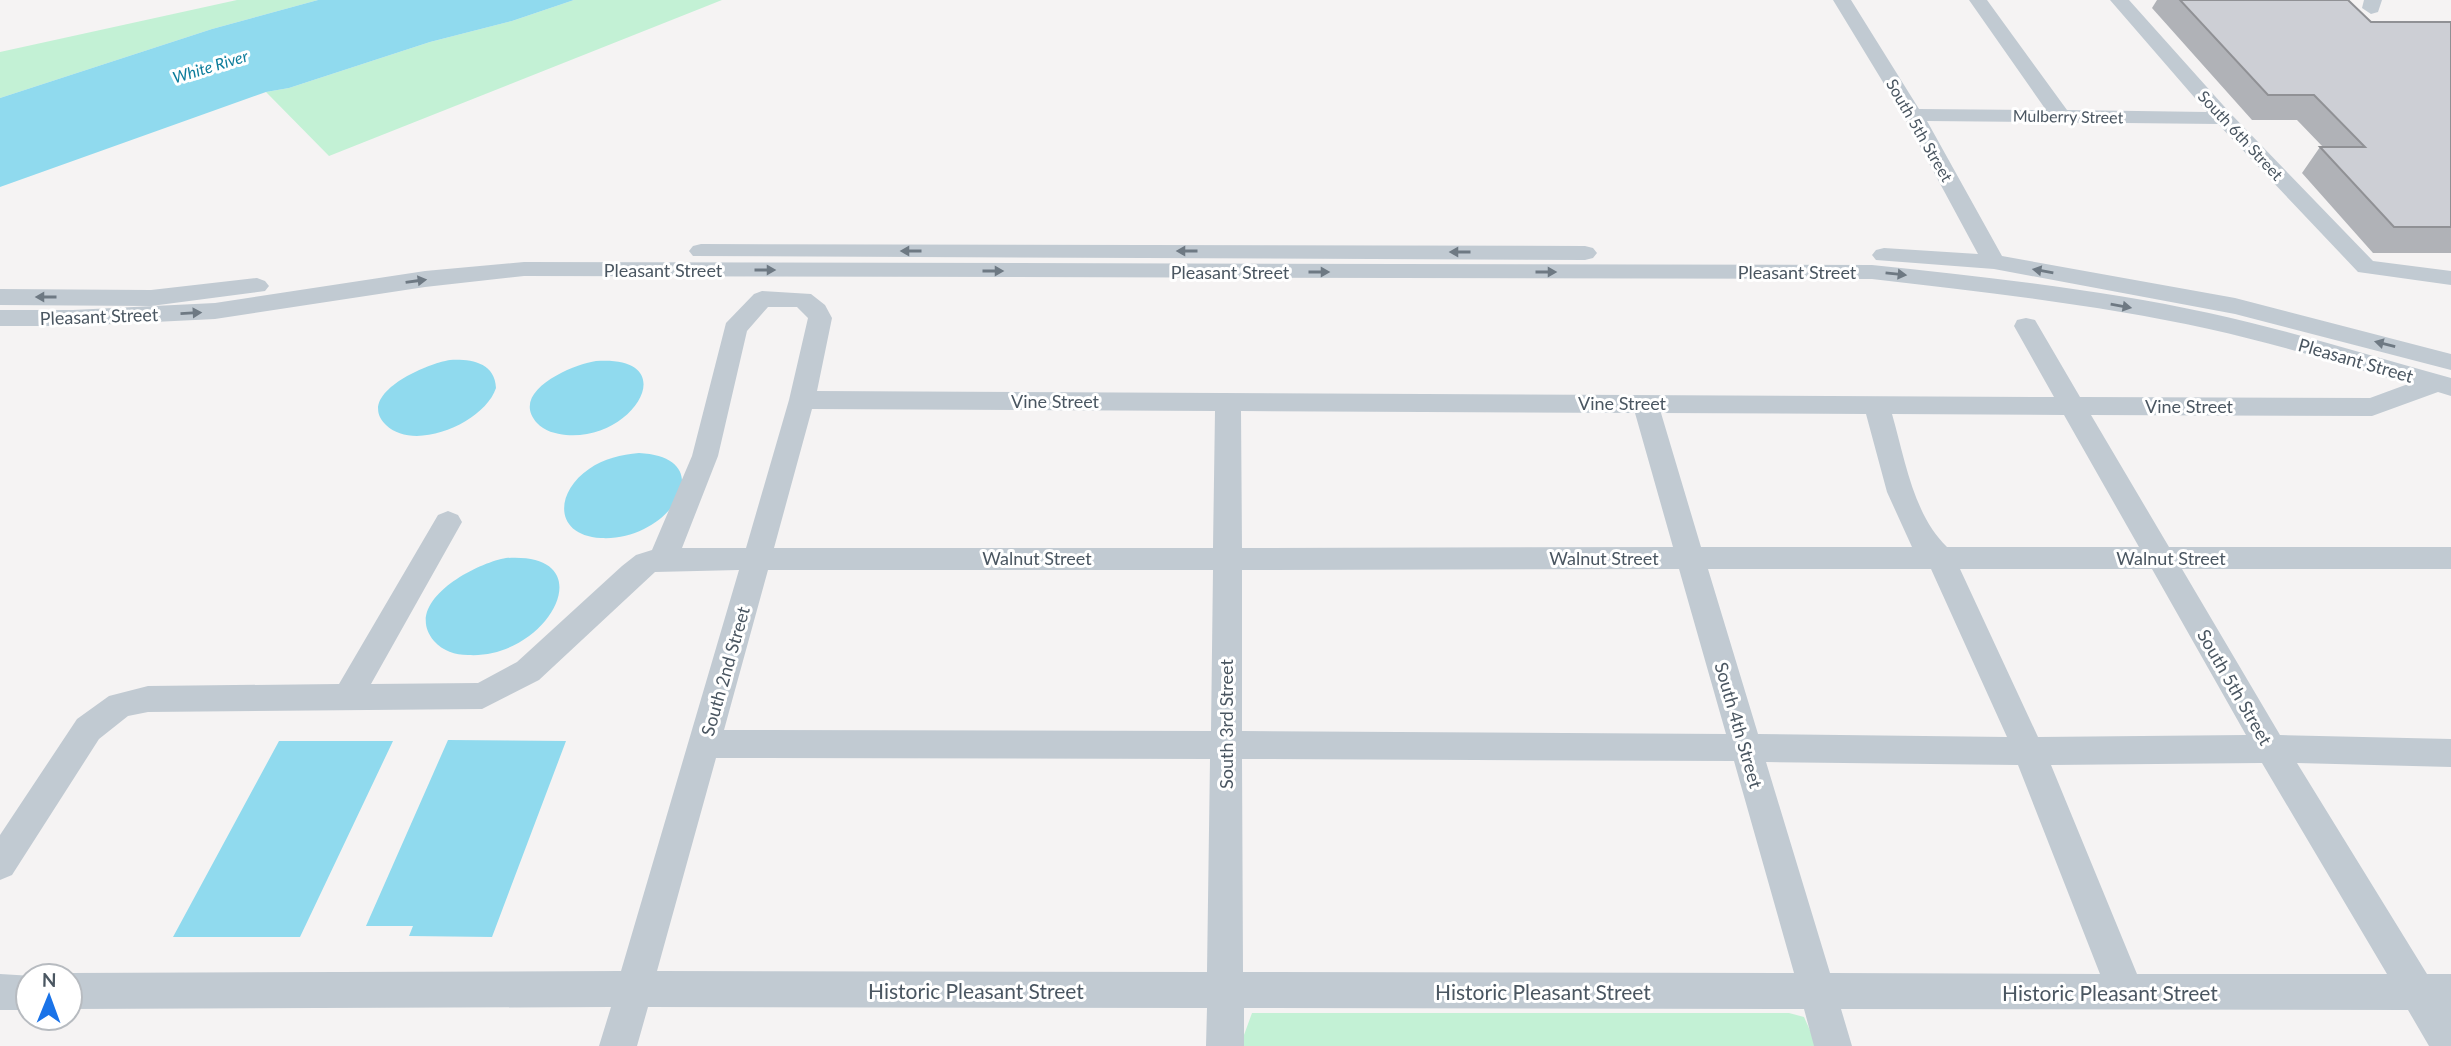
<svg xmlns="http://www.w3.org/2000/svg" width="2451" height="1046" font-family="Lato,sans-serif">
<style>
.green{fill:#c3f1d5}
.water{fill:#90daee}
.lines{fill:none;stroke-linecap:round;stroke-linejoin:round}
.minor{fill:#c1cad2;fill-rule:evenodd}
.wall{fill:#b0b2b7}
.building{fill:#cdcfd5;stroke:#909195;stroke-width:2}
.oneway{fill:#6e7983}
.labels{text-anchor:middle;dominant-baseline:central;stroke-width:6;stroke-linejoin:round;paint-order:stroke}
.far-water-label{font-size:16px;font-style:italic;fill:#0c7c9b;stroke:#fff}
.far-street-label{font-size:16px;fill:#4a5661;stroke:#fff}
.street-label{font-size:18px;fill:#4a5661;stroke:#fff}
.near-street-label{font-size:21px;fill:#4a5661;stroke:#fff}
</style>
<rect width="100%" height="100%" fill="#f5f3f3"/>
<path class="green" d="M237 0H318L212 29 0 98V52Z
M574 0H722L329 156 266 92 289 88 430 42 512 21Z
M1252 1013H1789L1804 1017 1817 1046H1240Z"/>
<path class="water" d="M318 0H574L512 21 430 42 289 88 266 92 0 187V98L212 29Z
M450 360C470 359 495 362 496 388 485 422 415 453 386 425 354 394 428 363 450 360Z
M596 361C685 355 634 441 566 435 556 434 544 431 537 423 508 391 574 364 596 361Z
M639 453C723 457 670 542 601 538 553 535 555 492 589 469 604 458 621 455 639 453Z
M506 558C607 551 548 660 468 655 455 655 443 651 434 641 401 602 476 563 506 558Z
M448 740 566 741 492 937 409 936 413 926H366Z
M279 741H393L300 937H173Z"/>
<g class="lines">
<path class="minor" d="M1833 0H1851L1919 109 2046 110 1969 0H1987L2067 110 2207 112 2110 0H2129L2231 114 2373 261 2451 271V285L2358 272 2218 124 1927 121 2002 256 2235 298 2451 354V370L2235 314 1994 269 1876 260 1872 255 1876 250 1884 248 1978 254 1903 115Z
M2364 0H2382L2378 12 2371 14 2362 8Z
M701 244 1585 246 1593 248 1597 253 1593 258 1585 260 693 256 689 251 693 246Z
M524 262 1872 265C1985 277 2098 289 2209 313 2291 331 2371 356 2451 378V396L2438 392 2372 416 2091 415 2169 547H2451V569H2182L2280 735 2451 739V767L2297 763 2427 974H2451V1046H2429L2408 1010 1841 1009 1852 1046H1814L1804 1009 1244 1008V1046H1206L1207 1008 648 1007 637 1046H599L611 1007 70 1009V976H63L70 973 621 971 739 570 655 572 539 680 482 709 148 712 128 716 99 739 12 875 0 880V835L77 719 109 696 148 686 339 684 438 515 448 511 458 515 462 522 371 684 478 683 517 662 622 566 636 555 652 550 692 456 726 323 754 294 762 291 811 294 825 305 832 318 817 391 2054 397 2014 326 2017 320 2026 318 2035 320 2080 397 2370 398 2408 384C2342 364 2276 344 2209 329 2098 305 1985 292 1872 279L524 276 425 287 215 319 73 326H0V310H73L215 303 425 271ZM768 307H797L808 318 789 400 746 548H682L718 456 747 331ZM812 409 1215 411 1213 548H774ZM1241 411 1635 413 1673 547 1242 548ZM1661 413 1866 414 1887 492 1912 547H1701ZM1892 414 2064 415 2139 547H1947C1913 514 1905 459 1892 414ZM1679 569 1726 734 1242 731V570ZM1708 569H1931L2007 737 1758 734ZM1960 569H2152L2246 735 2038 737ZM768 570H1213L1211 731 724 730ZM716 758 1210 759 1207 972 657 971ZM1242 759 1734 761 1794 973 1243 972ZM1766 762 2018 765 2100 974 1830 973ZM2262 763 2387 974H2137L2051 765Z
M257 278 265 281 269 286 265 291 151 306 0 305V289L151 290Z
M0 974 33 976H28V1010H0Z"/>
</g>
<path class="wall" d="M2157 0H2348L2371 22H2451V253H2373L2302 173 2320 147H2323L2297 120H2252L2152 8Z"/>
<path class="building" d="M2180 0H2348L2371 22H2451V227H2394L2320 147H2365L2314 95H2268Z"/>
<defs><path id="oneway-solid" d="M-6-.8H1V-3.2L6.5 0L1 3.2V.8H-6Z" transform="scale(1.75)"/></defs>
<g class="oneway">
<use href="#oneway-solid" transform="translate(911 251) rotate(-180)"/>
<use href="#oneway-solid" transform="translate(1187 251) rotate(-180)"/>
<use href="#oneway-solid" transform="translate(1460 252) rotate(-180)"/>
<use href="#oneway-solid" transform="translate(765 270)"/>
<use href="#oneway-solid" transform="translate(993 271)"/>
<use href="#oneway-solid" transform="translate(2043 271) rotate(-170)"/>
<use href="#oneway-solid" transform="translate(1319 272)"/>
<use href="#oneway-solid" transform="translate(1546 272)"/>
<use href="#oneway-solid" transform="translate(1896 274) rotate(6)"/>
<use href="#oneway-solid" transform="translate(416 281) rotate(-8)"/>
<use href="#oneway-solid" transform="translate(46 297) rotate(180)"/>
<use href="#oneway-solid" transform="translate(2121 306) rotate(10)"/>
<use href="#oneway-solid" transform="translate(191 313) rotate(-3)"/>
<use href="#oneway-solid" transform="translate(2385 344) rotate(-166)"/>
</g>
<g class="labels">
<g class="far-water-label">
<text transform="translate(210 66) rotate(-17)">White River</text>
</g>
<g class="far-street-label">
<text transform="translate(2068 116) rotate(1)">Mulberry Street</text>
<text transform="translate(1920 130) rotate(60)">South 5th Street</text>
<text transform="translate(2241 135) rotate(47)">South 6th Street</text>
</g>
<g class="street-label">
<text x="663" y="270">Pleasant Street</text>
<text x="1230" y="272">Pleasant Street</text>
<text x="1797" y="272">Pleasant Street</text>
<text transform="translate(99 316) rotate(-2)">Pleasant Street</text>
<text transform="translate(2356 360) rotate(16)">Pleasant Street</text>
<text x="1055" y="401">Vine Street</text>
<text x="1622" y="403">Vine Street</text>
<text x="2189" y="406">Vine Street</text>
<text x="1037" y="558">Walnut Street</text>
<text x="1604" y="558">Walnut Street</text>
<text x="2171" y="558">Walnut Street</text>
<text transform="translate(725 671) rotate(-74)">South 2nd Street</text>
<text transform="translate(2235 687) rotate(60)">South 5th Street</text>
<text transform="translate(1226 724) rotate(-90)">South 3rd Street</text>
<text transform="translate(1739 725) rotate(74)">South 4th Street</text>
</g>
<g class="near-street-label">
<text x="976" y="990">Historic Pleasant Street</text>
<text x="1543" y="991">Historic Pleasant Street</text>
<text x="2110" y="992">Historic Pleasant Street</text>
</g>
</g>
<g transform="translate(49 997) rotate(1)"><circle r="33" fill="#ffffff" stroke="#b7bbc0" stroke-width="2"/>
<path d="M0-5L12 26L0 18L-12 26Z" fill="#1a73e8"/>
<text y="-10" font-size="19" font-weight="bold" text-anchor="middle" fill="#4a5661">N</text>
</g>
</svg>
